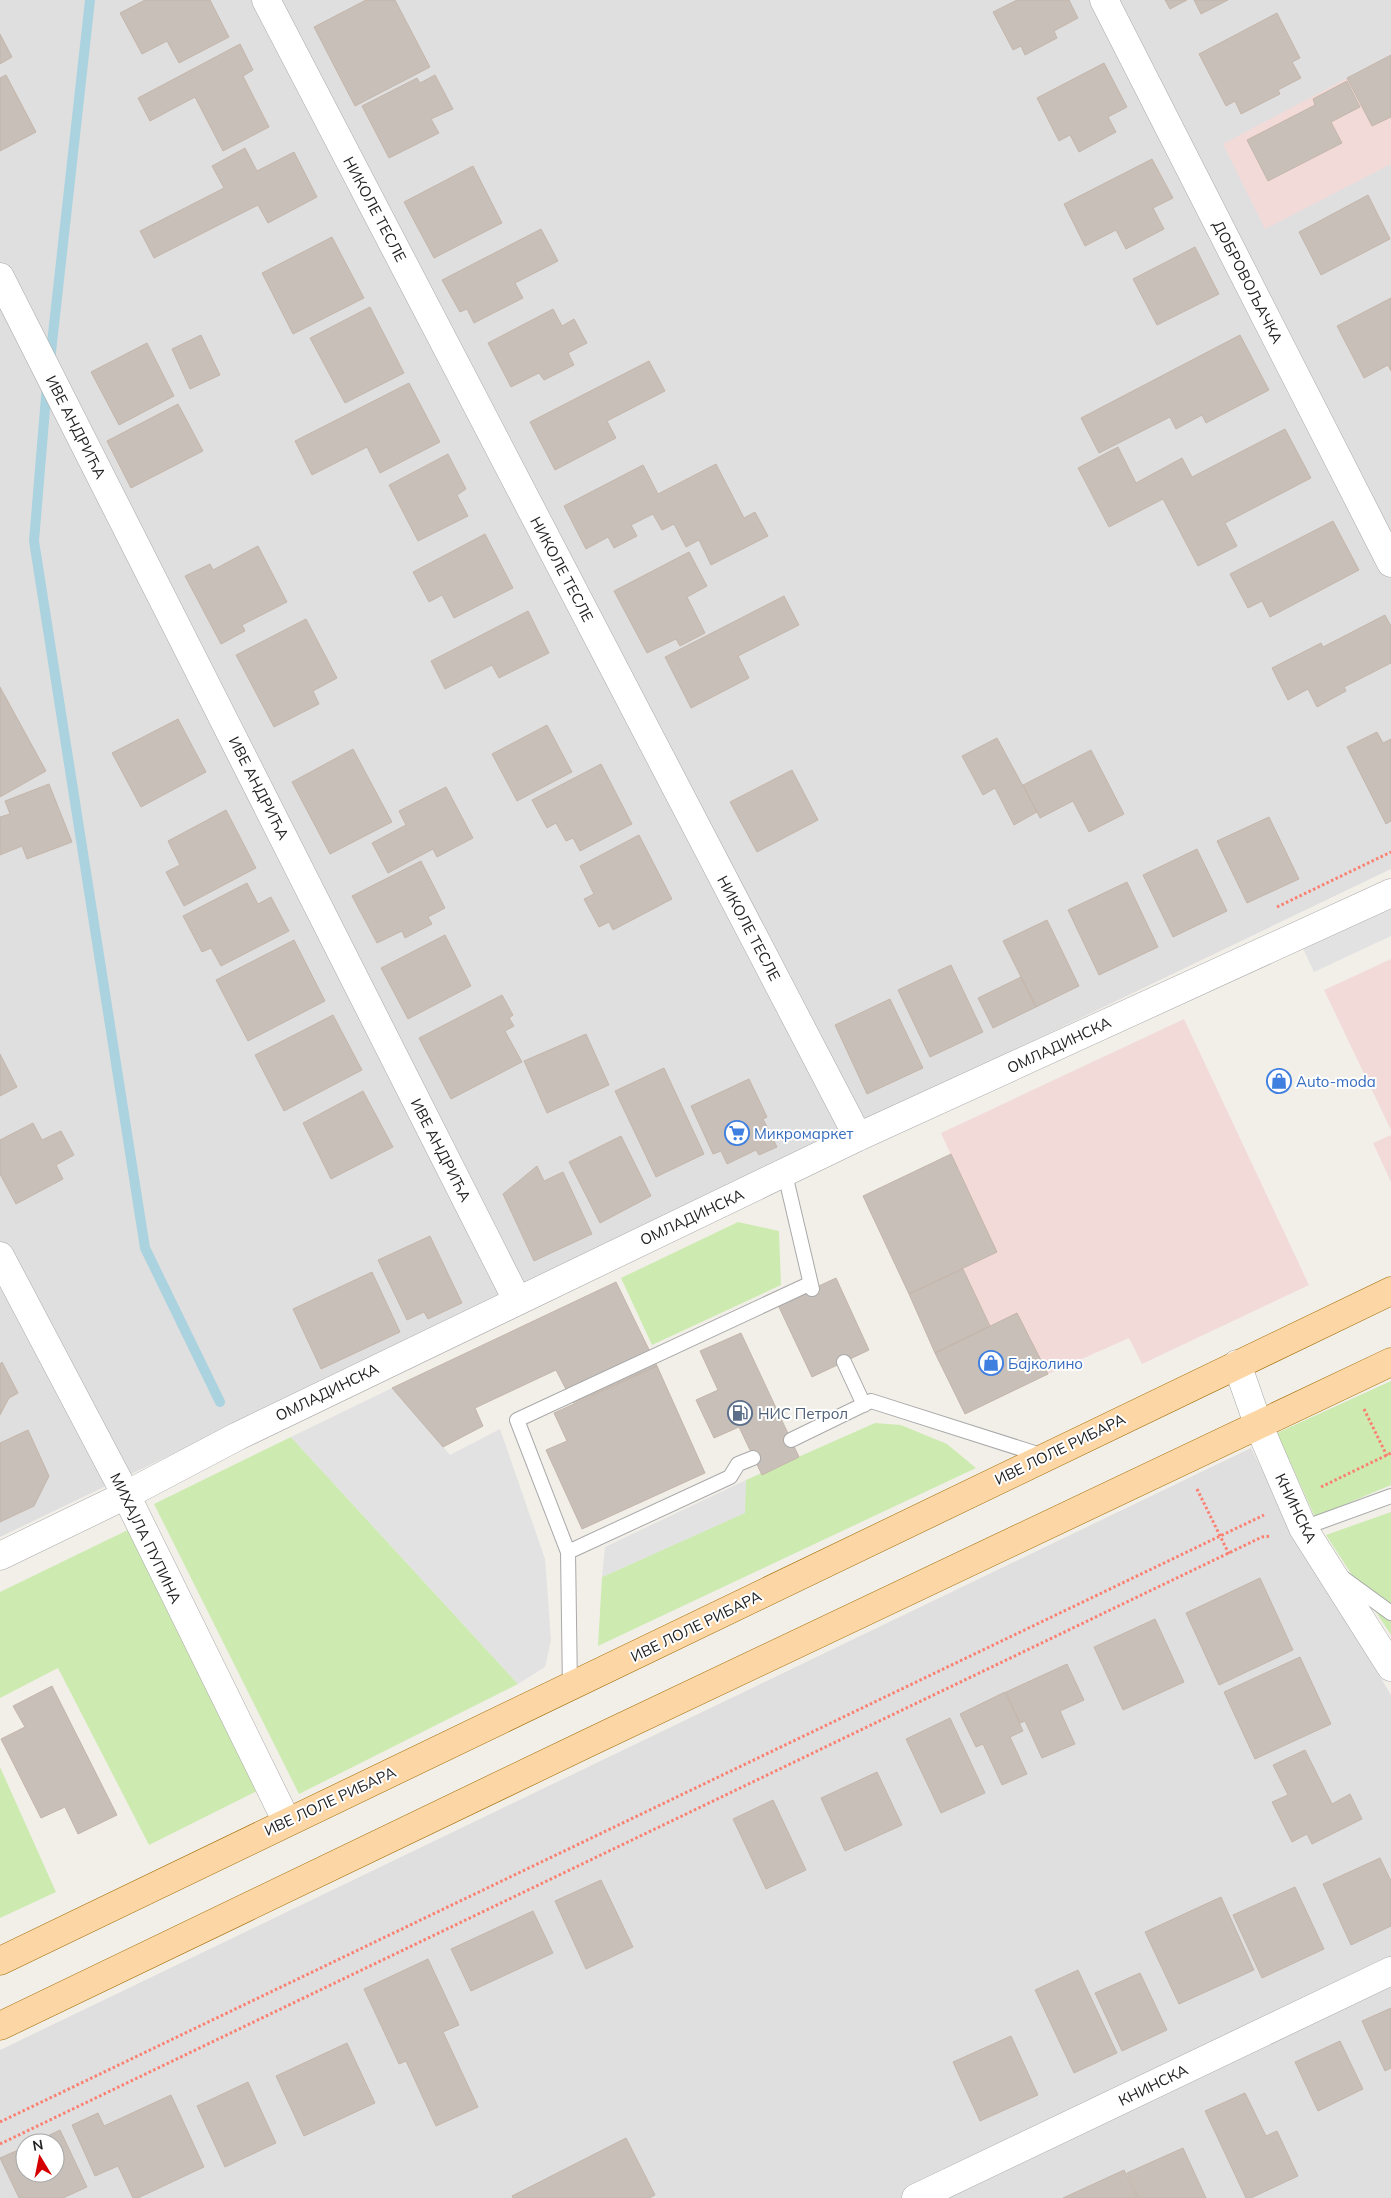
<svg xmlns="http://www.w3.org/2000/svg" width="1391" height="2198" font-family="Mulish,sans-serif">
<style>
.residential{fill:#e0dfdf;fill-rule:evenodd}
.commercial{fill:#f2dad9}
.grass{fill:#cdebb0}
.parking{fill:#e2e2e2}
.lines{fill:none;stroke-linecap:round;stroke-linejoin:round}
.stream{stroke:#aad3df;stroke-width:10}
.building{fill:#c7bfb8;stroke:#c4b6ab}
.service-casing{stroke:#a9a9a9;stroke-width:16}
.minor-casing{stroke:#a9a9a9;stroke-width:29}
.primary-casing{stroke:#a06b00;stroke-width:29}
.path{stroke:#fa8072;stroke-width:3;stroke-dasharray:2.5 2.5;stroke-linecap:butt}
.service{stroke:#fff;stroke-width:14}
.minor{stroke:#fff;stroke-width:28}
.primary{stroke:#fcd6a4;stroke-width:28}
.labels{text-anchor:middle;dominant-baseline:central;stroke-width:4;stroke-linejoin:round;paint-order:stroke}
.street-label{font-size:15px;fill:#222;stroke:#fff}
.shop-label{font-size:15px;fill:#366cbe;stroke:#fff;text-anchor:start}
.service-label{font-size:15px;fill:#4e5e75;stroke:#fff;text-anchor:start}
</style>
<rect width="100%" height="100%" fill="#f2efe9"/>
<path class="residential" d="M0 0H1391V869L0 1537Z
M1251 1448 1292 1531 1391 1695V2198H0V2050ZM25 2143H55V2173H25Z"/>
<path class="commercial" d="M1391 55V164L1265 229 1223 144Z
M1391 959V1130L1324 990Z
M1184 1019 1309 1285 1142 1364 1129 1338 1048 1374 965 1414 863 1196 951 1155 941 1133Z
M1391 1135V1182L1373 1143Z"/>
<path class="grass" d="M738 1222 779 1231 781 1285 652 1345 621 1278Z
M1391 1381V1485L1315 1517 1277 1433Z
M875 1423 901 1425 947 1444 976 1468 598 1646 602 1577 744 1513 746 1480Z
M291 1437 518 1684 299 1794 154 1504Z
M1391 1512V1635L1326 1535Z
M138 1525 271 1784 149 1845 58 1668 0 1698V1592Z
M0 1767 56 1892 0 1918Z"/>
<path class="parking" d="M1391 893V936L1314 972 1297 936Z
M392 1388 450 1455 500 1429 545 1559 551 1640 545 1667 518 1684 291 1437Z
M746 1480 745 1513 602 1577 605 1547Z"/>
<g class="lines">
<path class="stream" d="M50 361 90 0
M47 385 34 541 145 1248 220 1402"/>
</g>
<path class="building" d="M145 0H210L229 37 179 63 167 41 142 54 120 13Z
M366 0H395L430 67 355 106 314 27Z
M1017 0H1069L1078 18 1054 31 1057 38 1025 55 1021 46 1013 50 993 12Z
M1165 0H1187L1170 9Z
M1194 0H1228L1201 14Z
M1277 13 1300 58 1292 62 1301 78 1278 90 1280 94 1241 114 1235 101 1226 106 1199 54Z
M0 34 12 57 0 64Z
M240 44 253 70 243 76 269 127 223 151 195 97 150 121 138 98Z
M1391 55V117L1372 126 1347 78Z
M1104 63 1127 107 1108 117 1116 132 1079 152 1070 135 1059 141 1037 98Z
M6 75 36 132 0 151V78Z
M435 75 453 109 431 119 439 133 389 158 362 106 417 78 420 83Z
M1347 81 1360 107 1331 122 1342 143 1268 181 1247 140 1315 105 1313 99Z
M245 148 257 171 294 152 317 197 268 223 258 205 154 258 140 231 224 188 212 166Z
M1152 159 1173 198 1153 208 1164 229 1126 249 1116 230 1085 246 1064 204Z
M473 166 502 223 434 258 404 202Z
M1368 195 1390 239 1321 275 1299 232Z
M541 229 558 261 515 283 523 298 474 323 467 309 460 312 442 280Z
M332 237 364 298 293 334 262 273Z
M1195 247 1219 294 1157 325 1133 279Z
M1391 298V371L1388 365 1364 378 1337 326Z
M370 307 404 373 345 403 310 338Z
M553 309 562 326 574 319 587 343 568 353 574 365 544 380 539 373 511 387 488 343Z
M201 335 220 375 190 389 172 349Z
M1240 335 1269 390 1206 423 1202 415 1176 429 1170 417 1099 453 1081 418Z
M147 343 174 396 119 425 91 372Z
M649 361 665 391 607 421 616 438 555 470 530 422Z
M409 383 440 442 380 473 367 447 312 475 295 441Z
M178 404 203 451 131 488 107 441Z
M1285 429 1311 478 1225 523 1237 546 1198 566 1163 499 1109 527 1078 468 1118 447 1136 483 1182 458 1192 477Z
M448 454 466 489 457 495 468 516 418 541 389 485Z
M716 464 744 518 755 512 768 536 711 565 699 540 686 547 674 524 662 530 653 514 631 525 637 536 614 548 608 537 586 549 564 506 643 465 658 494Z
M1333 521 1359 570 1270 617 1262 601 1248 608 1230 574Z
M485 534 513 588 454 618 442 595 429 602 413 572Z
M258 546 287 602 242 625 245 631 221 644 185 576 210 564 213 570Z
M689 552 707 586 687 597 705 633 680 646 676 639 647 653 614 591Z
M784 596 799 625 738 656 749 678 691 708 665 657Z
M528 611 549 653 499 678 492 665 445 689 431 661Z
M1385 615 1391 626V663L1344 687 1346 691 1317 707 1308 689 1288 700 1272 668 1321 643 1323 647Z
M306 619 337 678 313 691 319 704 274 727 236 655Z
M0 687 46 771 0 797Z
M178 719 206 772 141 807 112 753Z
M547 725 572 772 517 801 492 754Z
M1377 732 1383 743 1391 739V821L1386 824 1347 747Z
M997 738 1037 812 1014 825 995 788 983 795 962 756Z
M353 749 392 822 330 854 292 782Z
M1091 750 1124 814 1089 832 1073 801 1040 818 1023 785Z
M601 764 632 824 580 851 573 838 566 841 556 823 547 828 532 800Z
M792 770 818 820 757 852 730 802Z
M49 784 72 842 27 859 22 846 0 855V817L10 814 5 801Z
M446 787 473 838 437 857 433 849 388 873 372 843 406 825 399 811Z
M226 810 256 868 184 906 166 872 180 865 168 841Z
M1269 817 1299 879 1247 903 1217 841Z
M639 835 672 899 613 930 609 922 599 927 584 899 594 894 580 866Z
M1197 849 1227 911 1173 937 1143 875Z
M421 861 445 908 428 917 432 924 405 938 402 931 377 943 352 896Z
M1127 882 1158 947 1099 975 1068 910Z
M247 883 258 904 271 897 289 931 221 966 211 948 202 952 183 916Z
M1047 920 1079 986 1036 1007 1003 941Z
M445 935 471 986 408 1019 381 968Z
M294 940 325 1001 248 1041 216 980Z
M951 965 983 1032 930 1057 898 990Z
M1021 977 1036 1007 993 1028 978 998Z
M502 995 513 1015 509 1018 514 1026 505 1031 522 1062 451 1099 419 1038Z
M890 999 923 1068 867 1094 835 1025Z
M333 1015 362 1070 284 1111 255 1055Z
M586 1034 609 1085 547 1113 524 1061Z
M0 1054 17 1087 0 1096Z
M664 1068 704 1154 656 1177 615 1091Z
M749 1079 767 1117 763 1119 777 1147 759 1155 756 1150 727 1164 721 1151 713 1154 691 1106Z
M363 1091 393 1147 331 1179 303 1123Z
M33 1123 42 1140 61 1131 74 1155 56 1165 63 1179 16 1204 0 1174V1140Z
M621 1136 651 1196 600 1223 569 1162Z
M951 1154 997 1252 909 1294 863 1196Z
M537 1166 544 1181 563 1172 592 1234 534 1261 503 1194Z
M430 1236 462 1303 428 1319 424 1312 407 1320 378 1260Z
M963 1269 990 1326 935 1353 909 1294Z
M372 1272 400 1332 321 1369 293 1309Z
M836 1278 869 1350 812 1377 778 1305Z
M616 1282 657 1366 573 1403 556 1370 475 1408 483 1426 443 1447 392 1388Z
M1017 1313 1048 1374 965 1414 935 1353Z
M741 1333 799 1457 762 1475 739 1427 714 1438 696 1400 718 1390 700 1351Z
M2 1362 18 1393 9 1398 0 1415V1364Z
M657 1366 705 1473 582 1529 546 1450 567 1441 554 1413Z
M28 1430 49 1476 34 1506 0 1522V1443Z
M1260 1578 1293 1650 1219 1685 1186 1613Z
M1155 1619 1184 1682 1123 1710 1094 1647Z
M1300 1657 1331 1724 1255 1759 1224 1692Z
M1067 1664 1084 1700 1060 1711 1075 1744 1042 1758 1025 1721 1020 1723 1006 1692Z
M52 1686 117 1815 78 1834 65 1807 41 1818 1 1739 25 1727 13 1706Z
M1005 1692 1023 1731 1010 1737 1027 1774 1002 1785 983 1744 976 1747 960 1714Z
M950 1718 985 1793 941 1813 906 1739Z
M1305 1750 1332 1804 1350 1794 1362 1819 1312 1844 1307 1834 1292 1842 1272 1802 1288 1795 1273 1765Z
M877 1772 902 1825 845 1851 821 1798Z
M773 1800 806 1870 766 1889 733 1819Z
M1380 1858 1391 1881V1926L1351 1945 1323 1884Z
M601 1880 633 1947 586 1969 555 1901Z
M1295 1887 1324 1949 1262 1978 1233 1915Z
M1221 1897 1254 1970 1179 2004 1145 1932Z
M533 1911 553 1953 471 1991 451 1949Z
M428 1959 459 2025 443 2032 478 2107 436 2126 406 2061 399 2064 364 1989Z
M1078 1970 1117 2053 1074 2073 1035 1990Z
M1140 1973 1167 2030 1122 2051 1095 1993Z
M1391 2008V2068L1385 2071 1362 2021Z
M1011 2036 1038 2095 980 2121 953 2062Z
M1340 2041 1363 2089 1318 2111 1295 2062Z
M347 2043 375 2103 304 2136 276 2076Z
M248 2082 276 2143 225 2167 197 2106Z
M1245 2093 1266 2136 1277 2131 1298 2176 1251 2198H1246L1205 2111Z
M171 2095 204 2167 138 2198H133L118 2166 95 2176 72 2125 98 2113 104 2126Z
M60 2130 87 2187 63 2198H19L0 2158 25 2147V2173H55V2143H33Z
M626 2138 655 2195 649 2198H513L512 2196Z
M1183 2148 1206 2198H1139L1127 2173Z
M1124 2170 1138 2198H1063Z"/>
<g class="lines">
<defs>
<path id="service" d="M785 1174 812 1289
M844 1362 864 1405
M791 1440 871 1401 1044 1456
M1303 1528 1391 1496
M568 1552 517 1420 809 1284
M1343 1578 1391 1613
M570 1688 568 1552 730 1477 738 1464 753 1458"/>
<path id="minor" d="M266 0 858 1137
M1104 0 1391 563
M0 277 517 1300
M0 1256 126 1495 287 1822
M1237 1364 1258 1424 1303 1528 1391 1667
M0 1556 126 1495 238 1436 858 1137 1391 893
M916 2198 1391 1971"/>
<path id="primary" d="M0 1961 1391 1291
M0 2026 586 1744 1391 1362"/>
</defs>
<use href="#service" class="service-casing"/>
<use href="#minor" class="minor-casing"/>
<use href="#primary" class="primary-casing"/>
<path class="path" d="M1277 907 1391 852
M1364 1409 1387 1456
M1321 1487 1391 1453
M1197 1489 1229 1554
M0 2122 1264 1515
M0 2144 1262 1537 1271 1536"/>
<use href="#service" class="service"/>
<use href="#minor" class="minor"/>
<use href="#primary" class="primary"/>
</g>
<defs>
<symbol id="shop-ring" viewBox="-11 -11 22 22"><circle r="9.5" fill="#fff" stroke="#3f7fe0" stroke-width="1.5"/><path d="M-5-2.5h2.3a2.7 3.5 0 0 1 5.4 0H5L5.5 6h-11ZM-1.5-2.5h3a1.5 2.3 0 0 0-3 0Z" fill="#3f7fe0"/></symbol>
<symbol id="supermarket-ring" viewBox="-11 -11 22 22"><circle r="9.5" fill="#fff" stroke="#3f7fe0" stroke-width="1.5"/><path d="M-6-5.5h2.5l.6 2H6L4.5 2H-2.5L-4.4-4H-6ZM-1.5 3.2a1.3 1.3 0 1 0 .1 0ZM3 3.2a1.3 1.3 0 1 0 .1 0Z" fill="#3f7fe0"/></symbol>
<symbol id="fuel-ring" viewBox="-11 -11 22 22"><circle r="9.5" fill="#fff" stroke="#5c6f8a" stroke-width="1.5"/><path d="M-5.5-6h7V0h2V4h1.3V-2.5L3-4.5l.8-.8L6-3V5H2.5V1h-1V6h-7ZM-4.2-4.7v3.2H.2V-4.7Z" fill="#5c6f8a"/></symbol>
</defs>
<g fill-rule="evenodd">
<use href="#shop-ring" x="1265" y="1067" width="28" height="28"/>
<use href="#supermarket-ring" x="723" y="1119" width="28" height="28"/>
<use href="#shop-ring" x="977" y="1349" width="28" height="28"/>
<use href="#fuel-ring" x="726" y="1399" width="28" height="28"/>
</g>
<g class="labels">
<g class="street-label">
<text transform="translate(375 209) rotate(62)">НИКОЛЕ ТЕСЛЕ</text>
<text transform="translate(1248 282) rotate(63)">ДОБРОВОЉАЧКА</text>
<text transform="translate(76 427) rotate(63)">ИВЕ АНДРИЋА</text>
<text transform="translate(562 569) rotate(62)">НИКОЛЕ ТЕСЛЕ</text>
<text transform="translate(259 788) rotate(63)">ИВЕ АНДРИЋА</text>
<text transform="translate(749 928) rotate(62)">НИКОЛЕ ТЕСЛЕ</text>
<text transform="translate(1059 1045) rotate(-25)">ОМЛАДИНСКА</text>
<text transform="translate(441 1150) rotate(63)">ИВЕ АНДРИЋА</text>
<text transform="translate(692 1217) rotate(-25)">ОМЛАДИНСКА</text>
<text transform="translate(327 1392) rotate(-26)">ОМЛАДИНСКА</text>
<text transform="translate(1060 1449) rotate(-26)">ИВЕ ЛОЛЕ РИБАРА</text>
<text transform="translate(1296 1508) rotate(64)">КНИНСКА</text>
<text transform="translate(146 1538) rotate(64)">МИХАЈЛА ПУПИНА</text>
<text transform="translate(696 1626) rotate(-26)">ИВЕ ЛОЛЕ РИБАРА</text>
<text transform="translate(330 1801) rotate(-25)">ИВЕ ЛОЛЕ РИБАРА</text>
<text transform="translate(1153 2085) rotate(-26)">КНИНСКА</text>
</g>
<g class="shop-label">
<text x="1296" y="1081">Auto-moda</text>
<text x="754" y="1133">Микромаркет</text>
<text x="1008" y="1363">Бајколино</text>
</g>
<g class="service-label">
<text x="758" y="1413">НИС Петрол</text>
</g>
</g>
<g transform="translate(40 2158) rotate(350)"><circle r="24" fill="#ffffff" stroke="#a7a7a7"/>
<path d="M0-4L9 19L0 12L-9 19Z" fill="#d40000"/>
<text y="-8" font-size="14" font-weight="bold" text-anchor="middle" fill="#222222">N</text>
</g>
</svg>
